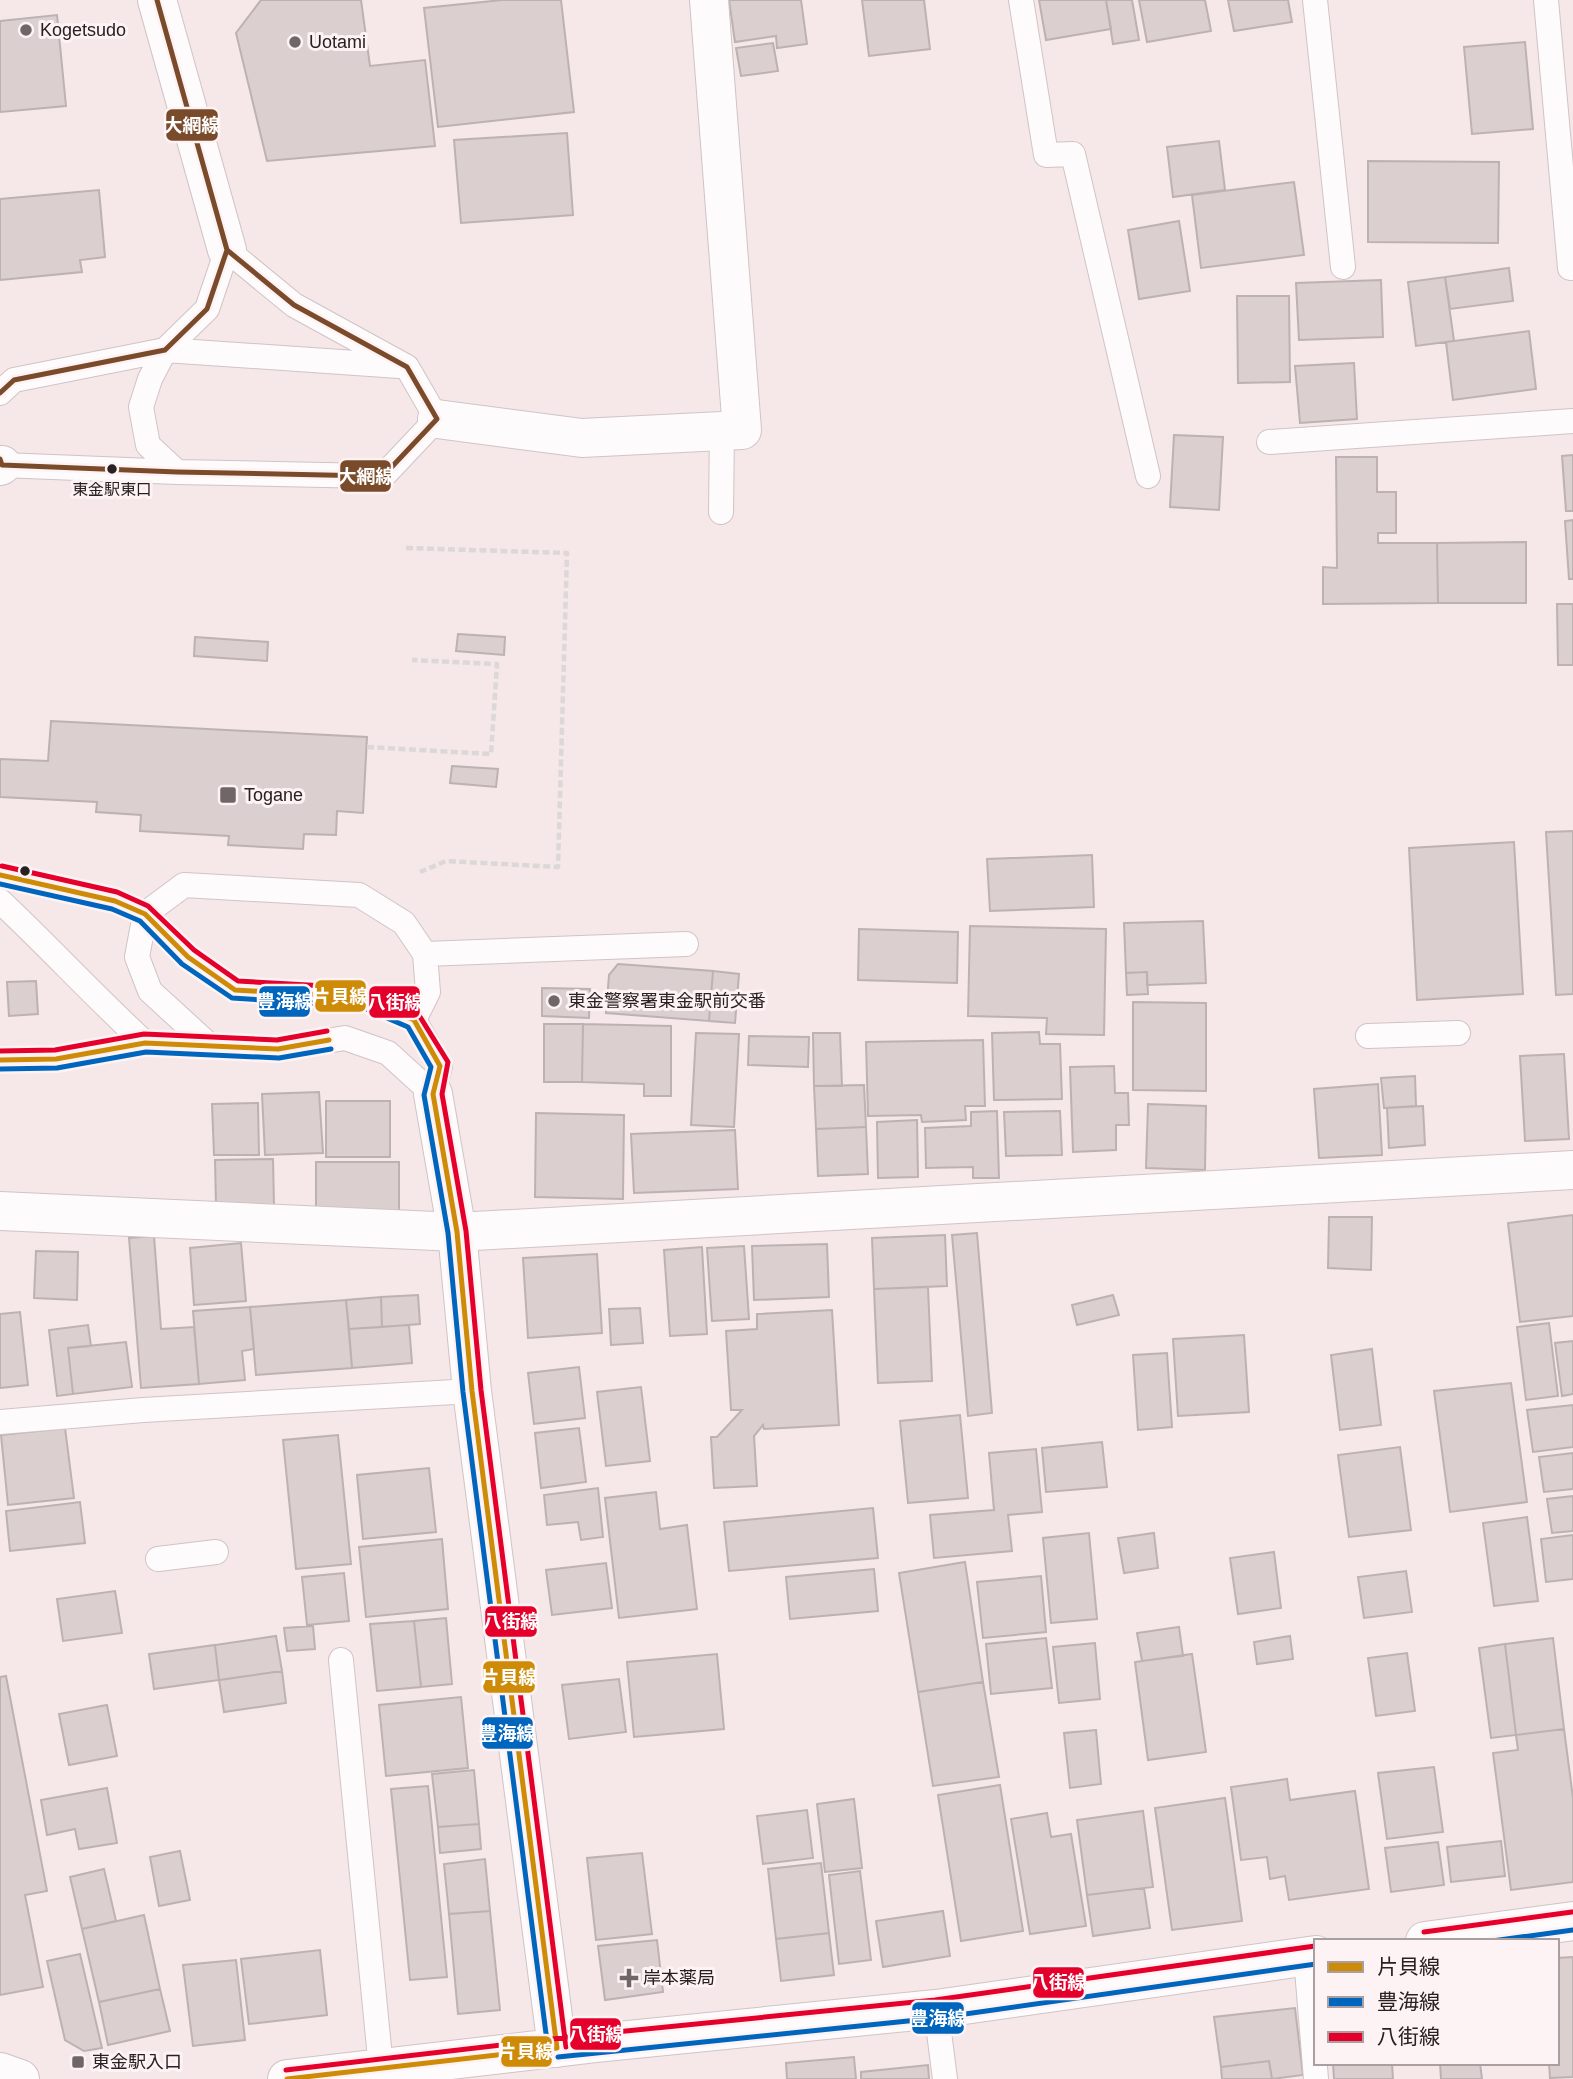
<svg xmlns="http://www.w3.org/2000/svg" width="1573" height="2079" font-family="Helvetica,'Noto Sans JP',sans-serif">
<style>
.building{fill:#dbcfd0;stroke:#bdb2b2;stroke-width:2}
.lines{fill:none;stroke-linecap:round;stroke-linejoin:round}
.lane-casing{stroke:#d0c4c5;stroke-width:26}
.street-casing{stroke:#d0c4c5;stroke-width:40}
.secondary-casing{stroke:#d0c4c5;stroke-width:40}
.path{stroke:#dcd8d8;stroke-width:4.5;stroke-dasharray:7 3.5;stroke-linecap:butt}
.lane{stroke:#fefbfc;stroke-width:24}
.street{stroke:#fefbfc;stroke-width:38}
.secondary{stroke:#fefbfc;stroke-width:38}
.bus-1-casing{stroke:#fef3f4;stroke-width:10}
.bus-2-casing{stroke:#fef3f4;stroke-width:10}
.bus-3-casing{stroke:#fef3f4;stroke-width:10}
.bus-4-casing{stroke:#fef3f4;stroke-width:10}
.bus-1{stroke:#ce8b07;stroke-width:5}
.bus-2{stroke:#0065bd;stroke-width:5}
.bus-3{stroke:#e4002b;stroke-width:5}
.bus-4{stroke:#7a4b2a;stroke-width:5}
.poi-dot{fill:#716667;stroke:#fef3f4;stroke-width:2.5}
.bus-dot{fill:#292021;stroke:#fef3f4;stroke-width:2.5}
.labels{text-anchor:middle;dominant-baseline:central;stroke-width:6;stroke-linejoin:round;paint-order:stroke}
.bus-label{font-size:16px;fill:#292021;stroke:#fef3f4}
.poi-label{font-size:18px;fill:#292021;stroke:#fef3f4;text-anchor:start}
.line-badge{stroke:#fef3f4;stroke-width:2.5}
.badge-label{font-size:19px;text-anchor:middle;font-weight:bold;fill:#fff}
</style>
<rect width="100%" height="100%" fill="#f6e7e8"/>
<path class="building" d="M261 0H361L370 66 425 60 435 146 267 161 236 33Z
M502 0H561L574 112 438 127 424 8Z
M729 0H801L807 44 777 48 776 36 735 42Z
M862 0H924L930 49 869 56Z
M1039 0H1106L1111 29 1046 40Z
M1106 0H1132L1139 40 1113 44Z
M1139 0H1205L1211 31 1147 42Z
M1228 0H1288L1292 22 1234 31Z
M57 15 66 106 0 112V21Z
M1525 42 1533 129 1472 134 1464 47Z
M773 43 778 71 741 76 736 48Z
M567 133 573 215 461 223 454 140Z
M1219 141 1225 190 1173 197 1167 147Z
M1368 161 1499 162 1498 243 1368 242Z
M1294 182 1304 255 1201 268 1192 195Z
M99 190 105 257 80 260 82 272 0 280V199Z
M1179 221 1190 291 1139 299 1128 230Z
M1509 268 1513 301 1450 309 1445 277Z
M1445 277 1454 341 1416 346 1408 282Z
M1381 280 1383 337 1299 340 1296 283Z
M1237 296H1289L1290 382 1238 383Z
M1529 331 1536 389 1453 400 1446 342Z
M1354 363 1357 419 1300 423 1295 366Z
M1174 435 1223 437 1219 510 1170 507Z
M1573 455V511H1566L1562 456Z
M1336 457H1377V492H1396V533H1378V543H1437L1438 603 1323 604V567L1337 568Z
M1573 520V579H1569L1565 521Z
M1526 542V603H1438L1437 543Z
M1557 604H1573V665H1558Z
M458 634 505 637 504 655 456 651Z
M195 637 268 642 267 661 194 656Z
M51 721 367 737 363 813 337 811 336 835 304 834 303 849 228 845 229 836 140 831 141 815 96 812 97 802 0 797V759L48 761Z
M452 766 498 769 496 787 450 783Z
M1573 831V994L1556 995 1546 832Z
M1514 842 1523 994 1417 1000 1409 848Z
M1092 855 1094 907 990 911 987 859Z
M1203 921 1206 983 1147 985V972L1126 973 1124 923Z
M970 926 1106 929 1104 1035 1046 1034 1047 1018 968 1016Z
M859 929 958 932 957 983 858 980Z
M618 964 713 971 709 1021 606 1013 609 975Z
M713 971 739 974 735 1023 709 1021Z
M1147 972 1148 994 1127 995 1126 973Z
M36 981 38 1014 9 1016 7 982Z
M542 988 590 989 589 1018 542 1016Z
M1133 1002 1206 1003V1091L1133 1090Z
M544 1024H583L582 1082H544Z
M583 1024 671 1026V1096H644V1084L582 1082Z
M1039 1032 1040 1044H1060L1062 1099 994 1100 992 1033Z
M696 1033 739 1034 734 1127 691 1125Z
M813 1033H840L842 1086H814Z
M749 1036 809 1037 808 1067 748 1065Z
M983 1040 985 1106H965L966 1120 922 1122 921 1115 868 1116 866 1042Z
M1564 1054 1569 1139 1525 1141 1520 1056Z
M1114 1066 1115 1093H1128L1129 1125H1116V1150L1073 1152 1070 1067Z
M1415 1076 1416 1106 1384 1108 1381 1078Z
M1378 1084 1382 1155 1319 1158 1314 1089Z
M864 1085 866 1127 816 1129 814 1086Z
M319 1092 323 1153 265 1155 262 1094Z
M326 1101H390V1157H326Z
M258 1103 259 1155H214L212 1104Z
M1148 1104 1206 1106 1205 1170 1146 1168Z
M1423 1106 1425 1145 1389 1148 1387 1108Z
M997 1111 999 1178H973V1167L926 1168 925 1128 971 1126V1112Z
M1060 1111 1062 1155 1006 1156 1004 1112Z
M536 1113 624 1115 623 1199 535 1197Z
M917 1120 918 1177 878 1178 877 1122Z
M866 1127 868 1174 818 1176 816 1129Z
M735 1130 738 1189 634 1193 631 1134Z
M273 1159 274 1206 216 1207 215 1160Z
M316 1162H399V1211H316Z
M1573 1215V1316L1520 1322 1508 1223Z
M1329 1217H1372L1371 1270 1328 1268Z
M977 1233 992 1413 968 1416 952 1235Z
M945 1235 947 1286 874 1289 872 1238Z
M154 1236 161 1329 194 1327 199 1384 141 1388 129 1238Z
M241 1243 246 1301 194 1305 190 1248Z
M827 1244 829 1297 754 1300 752 1246Z
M744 1246 749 1319 712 1321 707 1248Z
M702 1247 707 1334 670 1336 664 1250Z
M36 1251 78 1252 77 1300 34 1298Z
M597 1254 602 1333 528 1338 523 1258Z
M928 1287 932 1381 878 1383 874 1289Z
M418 1295 420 1324 382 1327 381 1297Z
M1113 1295 1119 1315 1077 1325 1072 1305Z
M381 1297 382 1327 349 1329 346 1300Z
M346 1300 352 1368 256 1375 250 1307Z
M250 1307 254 1349 242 1351 245 1380 199 1384 193 1311Z
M640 1308 643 1343 611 1345 609 1309Z
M832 1310 839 1425 764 1429 763 1425 754 1436 757 1486 714 1488 711 1437H717L742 1410H731L726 1331 757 1329V1314Z
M20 1312 28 1385 0 1388V1314Z
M1549 1323 1558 1396 1526 1400 1517 1327Z
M88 1325 91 1346 68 1348 73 1394 57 1396 49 1330Z
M409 1325 412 1363 352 1368 349 1329Z
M1244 1335 1249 1412 1178 1416 1173 1339Z
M1573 1341V1394L1562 1396 1555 1343Z
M126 1342 132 1387 73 1394 68 1348Z
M1372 1349 1381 1425 1340 1430 1331 1355Z
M1167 1353 1172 1427 1138 1430 1133 1355Z
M579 1367 585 1418 534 1424 528 1373Z
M1511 1383 1527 1502 1450 1512 1434 1391Z
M641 1387 650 1461 606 1466 597 1392Z
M1573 1405V1447L1533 1452 1527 1410Z
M960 1415 968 1498 908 1503 900 1421Z
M65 1428 74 1498 8 1505 1 1435Z
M579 1428 586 1482 541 1488 535 1433Z
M338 1435 351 1564 296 1569 283 1440Z
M1102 1442 1107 1487 1046 1492 1042 1448Z
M1400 1447 1411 1530 1349 1537 1338 1455Z
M1036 1449 1042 1512 1008 1515 1012 1551 934 1558 930 1515 994 1510 989 1453Z
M1573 1453V1489L1544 1492 1539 1457Z
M429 1468 436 1532 363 1539 357 1475Z
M598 1488 603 1537 581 1540 578 1522 547 1525 544 1495Z
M656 1492 660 1529 687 1525 697 1609 619 1618 605 1498Z
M1573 1496V1531L1552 1533 1547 1499Z
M80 1502 85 1543 10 1551 6 1511Z
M873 1508 878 1558 729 1571 724 1522Z
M1527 1517 1538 1601 1494 1606 1483 1523Z
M1089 1533 1097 1619 1051 1623 1043 1538Z
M1154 1533 1158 1568 1124 1573 1118 1538Z
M1573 1535V1579L1546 1582 1541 1539Z
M442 1539 448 1609 366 1617 359 1547Z
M1274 1552 1281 1608 1238 1614 1230 1558Z
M965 1562 983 1682 918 1692 899 1573Z
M606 1563 612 1608 552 1615 546 1570Z
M874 1569 878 1611 790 1619 786 1577Z
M1406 1571 1412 1612 1364 1618 1358 1577Z
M344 1573 349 1621 307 1625 302 1577Z
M1041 1576 1046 1632 983 1638 977 1582Z
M115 1591 122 1633 63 1641 57 1599Z
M446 1618 452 1684 421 1687 414 1621Z
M414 1621 421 1687 377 1691 370 1624Z
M313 1626 315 1649 287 1651 284 1628Z
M1179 1627 1183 1656 1142 1661 1137 1633Z
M276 1636 282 1671 219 1680 215 1645Z
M1290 1636 1293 1659 1257 1664 1254 1642Z
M1046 1638 1052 1688 991 1694 986 1644Z
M1553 1638 1564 1729 1516 1735 1505 1644Z
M1095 1643 1100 1699 1059 1703 1053 1647Z
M1505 1644 1516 1735 1491 1738 1479 1648Z
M215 1645 219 1680 154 1689 149 1654Z
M1407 1653 1415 1711 1376 1716 1368 1658Z
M717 1654 724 1729 634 1737 627 1662Z
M1192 1654 1206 1752 1148 1760 1135 1662Z
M282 1671 286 1703 224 1712 219 1680Z
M6 1676 47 1891 25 1895 43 1987 0 1995V1677Z
M619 1679 626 1732 569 1739 562 1685Z
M983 1682 999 1777 933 1786 918 1692Z
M461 1697 468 1768 386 1776 379 1705Z
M107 1705 117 1756 69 1765 59 1714Z
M1564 1729 1573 1798V1882L1511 1890 1493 1753 1518 1750 1516 1735Z
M1096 1730 1101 1784 1070 1788 1064 1733Z
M1434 1767 1443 1832 1387 1839 1378 1773Z
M474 1770 479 1824 438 1827 432 1774Z
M1287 1779 1290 1800 1355 1791 1369 1889 1289 1900 1285 1876 1270 1879 1267 1857 1241 1860 1231 1787Z
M1000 1785 1023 1931 961 1941 938 1795Z
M428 1786 447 1977 410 1980 391 1789Z
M107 1788 117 1843 79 1849 75 1829 47 1835 41 1800Z
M1225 1798 1242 1921 1172 1930 1155 1808Z
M854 1799 862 1868 825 1872 817 1804Z
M807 1810 813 1858 763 1864 757 1816Z
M1143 1811 1153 1887 1087 1895 1077 1820Z
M1047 1813 1051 1837 1071 1834 1086 1926 1030 1934 1011 1819Z
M479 1824 481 1849 440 1853 438 1827Z
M1501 1841 1505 1876 1451 1882 1447 1847Z
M1438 1842 1444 1885 1391 1892 1385 1848Z
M180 1851 190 1900 159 1906 150 1857Z
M642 1853 652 1934 596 1940 587 1858Z
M485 1859 490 1911 449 1914 444 1864Z
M821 1863 829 1933 776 1939 768 1869Z
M104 1869 116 1921 82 1929 70 1877Z
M860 1871 871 1960 839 1964 829 1875Z
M1144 1888 1150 1928 1093 1936 1087 1895Z
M490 1911 500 2010 458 2014 449 1914Z
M943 1911 950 1956 883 1967 876 1921Z
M144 1915 160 1989 99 2002 82 1929Z
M829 1933 834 1975 781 1981 776 1939Z
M657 1940 663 1992 605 2000 598 1946Z
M320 1950 327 2015 249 2024 241 1959Z
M80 1954 102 2048 84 2051 65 2040 47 1961Z
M1573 1957V2077L1550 2078 1549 2063H1557V1958Z
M236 1960 245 2040 193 2046 183 1965Z
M160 1989 170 2031 108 2045 99 2002Z
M1295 2008 1303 2075 1272 2079 1269 2061 1221 2067 1214 2017Z
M854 2057 856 2079H787L786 2063Z
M1269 2061 1272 2079H1222L1221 2067Z
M1333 2063H1392L1393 2079H1334Z
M1440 2063H1480L1482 2079H1441Z
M928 2065 929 2079H861V2072Z"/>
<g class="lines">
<defs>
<path id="lane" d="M1021 0 1046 155 1073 154 1148 476
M1315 0 1343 267
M1546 0 1570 268
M0 393 14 380 165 350 207 309 227 250 294 305 407 367 437 419 386 473 372 476 177 472 2 465 0 459
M1269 442 1573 421
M177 472 148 445 141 407 150 379 165 350 399 366
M721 512 722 431
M0 875 115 901 145 914 188 957 235 990 361 997 414 1020 440 1066 433 1094 388 1053 345 1038 278 1049 145 1043 56 1059 0 1060
M0 901C49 947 95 997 145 1043
M425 954 686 944
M1368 1036 1458 1033
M210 1046 150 991 137 957 145 914 184 885 359 895 404 923 425 954 428 992 414 1020
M0 1422 143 1410 472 1391
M158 1559 216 1552
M341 1660 381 2068
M1306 1957 1316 2079
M936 2009 945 2079"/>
<path id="street" d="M437 419 582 438 742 430 709 0
M0 466 2 465
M0 1211 457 1232 1573 1170"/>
<path id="secondary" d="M157 0 227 250
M433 1094 457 1232 472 1391 557 2048
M1425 1941 1573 1921
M0 2072 20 2079
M287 2079 597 2043 936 2009 1316 1955"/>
</defs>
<use href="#lane" class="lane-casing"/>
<use href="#street" class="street-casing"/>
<use href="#secondary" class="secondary-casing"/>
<path class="path" d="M406 548 567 553 558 867 446 861 420 872
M367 747 491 754 497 664 412 660"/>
<use href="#lane" class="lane"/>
<use href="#street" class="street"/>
<use href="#secondary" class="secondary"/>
<defs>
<path id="bus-1" d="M0 875 115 901 145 914 188 957 235 990 361 997 414 1020 440 1066 433 1094 457 1232 472 1391 557 2048
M0 1060 56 1059 145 1043 278 1049 329 1040
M287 2079 557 2048"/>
<path id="bus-2" d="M0 884 112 909 140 921 182 964 232 998 359 1006 408 1027 431 1067 424 1095 448 1233 463 1392 548 2049
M0 1069 57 1068 146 1052 279 1058 331 1049
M1492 1941 1573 1930
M558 2057 937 2018 1316 1964"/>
<path id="bus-3" d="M2 866 117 892 148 906 194 950 238 981 362 988 417 1012 448 1062 442 1094 466 1231 481 1390 566 2047
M0 1051 55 1050 144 1034 277 1040 327 1031
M1424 1932 1572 1912
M286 2070 596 2034 935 2000 1315 1946"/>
<path id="bus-4" d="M157 0 227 250
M0 393 14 380 165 350 207 309 227 250
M0 459 2 465 177 472 372 476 386 473 437 419 407 367 294 305 227 250"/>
</defs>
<use href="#bus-1" class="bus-1-casing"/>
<use href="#bus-2" class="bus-2-casing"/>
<use href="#bus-3" class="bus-3-casing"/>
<use href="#bus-4" class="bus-4-casing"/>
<use href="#bus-1" class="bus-1"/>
<use href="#bus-2" class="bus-2"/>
<use href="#bus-3" class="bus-3"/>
<use href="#bus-4" class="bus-4"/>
</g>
<g class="poi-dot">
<circle cx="26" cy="30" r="7"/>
<circle cx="295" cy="42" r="7"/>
<rect x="219" y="786" width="18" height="18" rx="3.5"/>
<circle cx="554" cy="1001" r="7"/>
<path d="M625.5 1967.5h7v7h7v7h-7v7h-7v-7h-7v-7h7z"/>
<rect x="71" y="2055" width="14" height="14" rx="3.5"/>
</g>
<g class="bus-dot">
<circle cx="112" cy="469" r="6"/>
<circle cx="25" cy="871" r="6"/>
</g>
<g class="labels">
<g class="bus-label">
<text x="112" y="489">東金駅東口</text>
</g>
<g class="poi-label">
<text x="40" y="30">Kogetsudo</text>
<text x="309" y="42">Uotami</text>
<text x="244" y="795">Togane</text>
<text x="568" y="1001">東金警察署東金駅前交番</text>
<text x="643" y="1978">岸本薬局</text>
<text x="92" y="2062">東金駅入口</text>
</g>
</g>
<g class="line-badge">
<rect x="165" y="108" width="54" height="34" rx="7" fill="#7a4b2a"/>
<rect x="339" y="459" width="53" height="34" rx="7" fill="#7a4b2a"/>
<rect x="314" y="979" width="53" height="34" rx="7" fill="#ce8b07"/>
<rect x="258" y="985" width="53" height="33" rx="7" fill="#0065bd"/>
<rect x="368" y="985" width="53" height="34" rx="7" fill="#e4002b"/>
<rect x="484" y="1605" width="54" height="33" rx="7" fill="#e4002b"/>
<rect x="482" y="1660" width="54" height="34" rx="7" fill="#ce8b07"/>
<rect x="481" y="1716" width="53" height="34" rx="7" fill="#0065bd"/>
<rect x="1032" y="1966" width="53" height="33" rx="7" fill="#e4002b"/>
<rect x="911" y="2001" width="54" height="34" rx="7" fill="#0065bd"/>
<rect x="569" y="2017" width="53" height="34" rx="7" fill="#e4002b"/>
<rect x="500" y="2035" width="53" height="33" rx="7" fill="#ce8b07"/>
</g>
<g class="badge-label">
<text x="192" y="132">大網線</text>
<text x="366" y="483">大網線</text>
<text x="340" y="1003">片貝線</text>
<text x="285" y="1008">豊海線</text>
<text x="395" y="1009">八街線</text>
<text x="511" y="1628">八街線</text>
<text x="509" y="1684">片貝線</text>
<text x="507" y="1740">豊海線</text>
<text x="1058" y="1989">八街線</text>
<text x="938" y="2025">豊海線</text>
<text x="596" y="2041">八街線</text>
<text x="526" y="2058">片貝線</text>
</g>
<rect x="1314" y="1939" width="245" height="126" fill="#fef3f4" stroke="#a99fa0" stroke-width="2"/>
<rect x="1328" y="1962" width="35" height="10" fill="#ce8b07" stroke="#a99fa0" stroke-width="2"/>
<text x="1377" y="1974" font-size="21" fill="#292021">片貝線</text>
<rect x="1328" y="1997" width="35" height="10" fill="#0065bd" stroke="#a99fa0" stroke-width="2"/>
<text x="1377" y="2009" font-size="21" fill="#292021">豊海線</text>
<rect x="1328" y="2032" width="35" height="10" fill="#e4002b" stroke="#a99fa0" stroke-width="2"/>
<text x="1377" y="2044" font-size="21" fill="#292021">八街線</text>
</svg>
